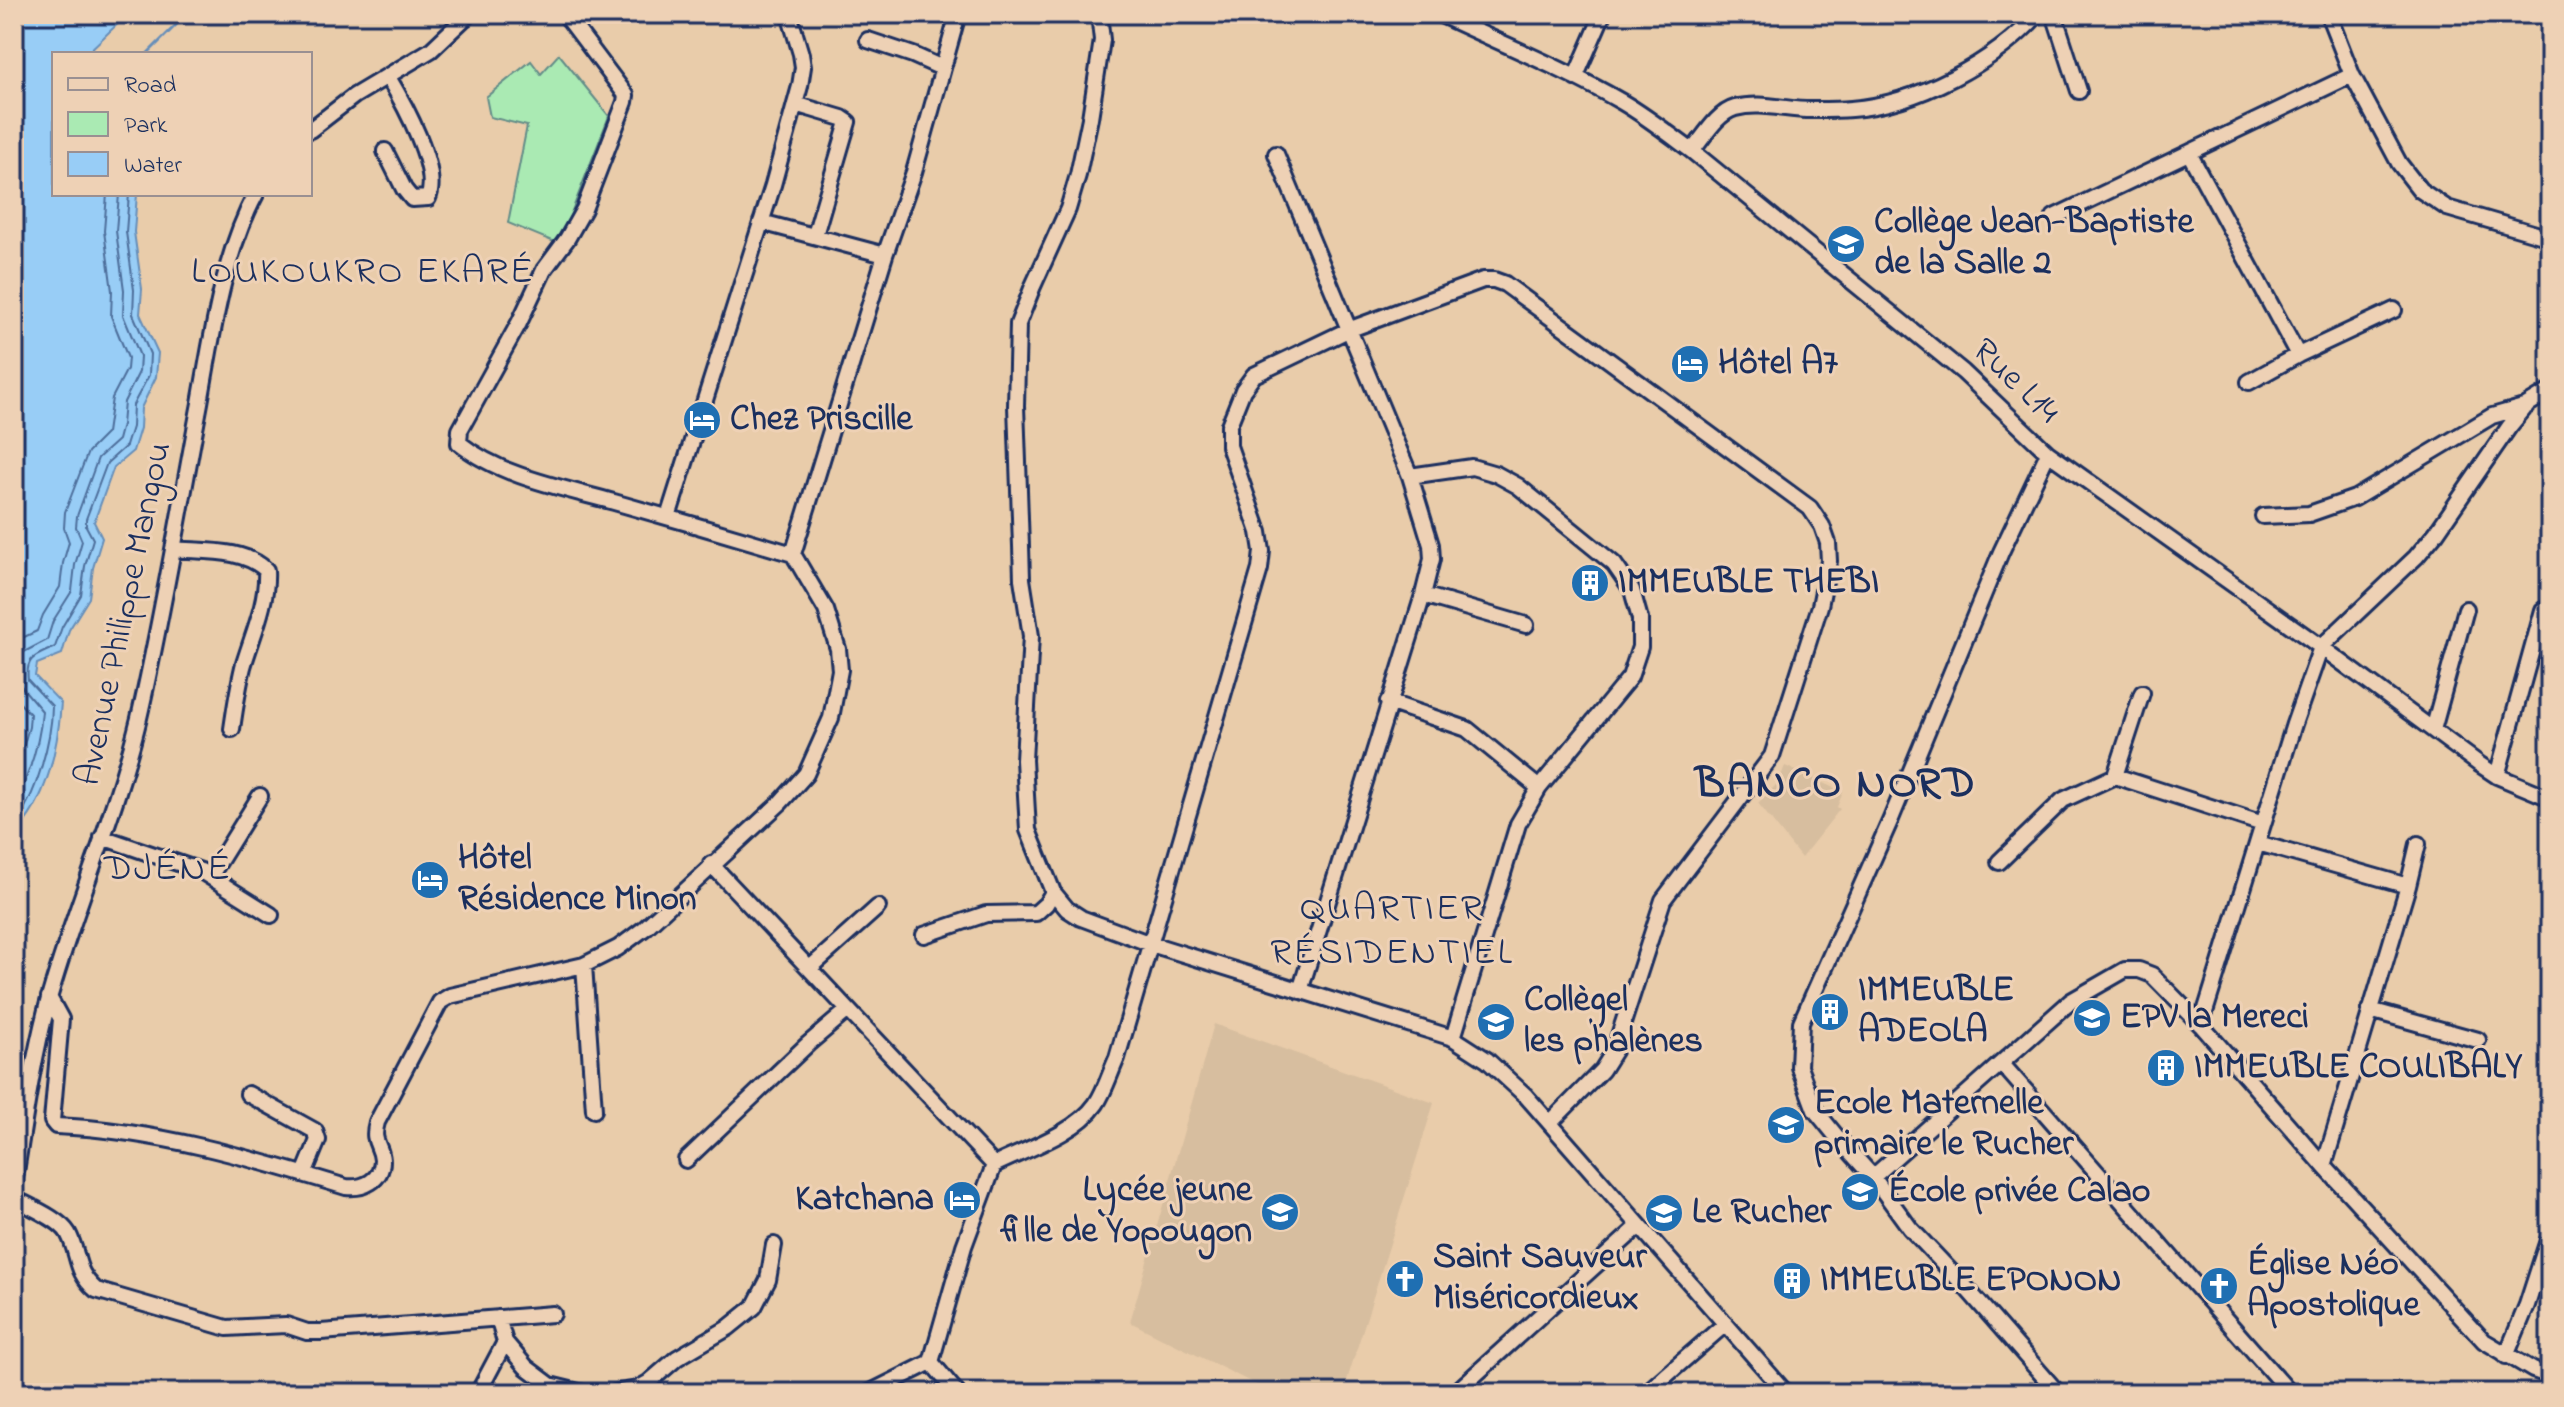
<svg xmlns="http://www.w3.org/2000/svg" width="2564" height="1407" font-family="'Indie Flower',sans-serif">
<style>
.built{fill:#d7be9f}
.green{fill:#aaeab3;stroke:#628c88;stroke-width:2}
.water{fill:#98cdf6;stroke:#668eb9;stroke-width:2}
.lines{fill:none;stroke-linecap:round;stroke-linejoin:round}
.shore{stroke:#4d6e9b;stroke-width:2}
.stream{stroke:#668eb9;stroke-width:3}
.minor-casing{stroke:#1b2f5e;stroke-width:20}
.minor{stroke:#eed1b5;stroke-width:14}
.labels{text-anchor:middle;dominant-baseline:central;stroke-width:6;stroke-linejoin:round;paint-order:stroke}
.poi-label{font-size:36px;font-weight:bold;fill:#1b2f5e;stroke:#eed1b5;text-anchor:start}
.street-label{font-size:36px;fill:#1b2f5e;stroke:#eed1b5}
.neighbourhood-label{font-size:38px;letter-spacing:2px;fill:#1b2f5e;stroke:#eed1b5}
.district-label{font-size:44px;font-weight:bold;letter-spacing:2px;fill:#1b2f5e;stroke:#eed1b5}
</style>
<rect width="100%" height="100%" fill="#e9ccaa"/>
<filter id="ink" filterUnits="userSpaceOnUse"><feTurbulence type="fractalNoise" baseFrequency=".0125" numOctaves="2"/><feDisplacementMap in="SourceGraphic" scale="16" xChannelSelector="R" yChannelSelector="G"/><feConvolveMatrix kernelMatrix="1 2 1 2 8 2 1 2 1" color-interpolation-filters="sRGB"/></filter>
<g filter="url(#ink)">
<path class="built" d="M1785 766 1843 792 1837 807 1840 809 1801 858 1758 803 1778 783Z
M1214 1024 1434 1103 1343 1393H1273L1130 1322Z"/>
<path class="green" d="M559 54 609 116 559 244 508 223 527 126 490 117 486 97 531 61 541 74Z"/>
<path class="water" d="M14 14H124L126 16 86 54H54V194H137L134 232 142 289 140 314 158 353 156 377 141 408 140 428 133 451 114 467 94 522 102 538 93 568 89 598 69 630 62 654 37 664 35 676 61 703C58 747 47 803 14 834Z"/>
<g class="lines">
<path class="shore" d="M14 645 22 638 37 631 43 615 60 587 63 563 69 542 64 528 65 512 88 452 107 433 112 398 127 369 128 358 111 316 112 291 104 231 107 194
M14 697 30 714 29 727 14 778
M14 805C29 775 40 744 42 711L21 686 17 675 20 659 24 652 47 640 53 621 72 591 75 565 82 541 76 527 77 516 98 458 118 440 122 425 124 402 139 372 140 356 123 315 124 290 116 231 119 194
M14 823C36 799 52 738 52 706L28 680C25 656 37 656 55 647L62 627 81 595 85 566 93 539 86 526V519L107 463 126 446 132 427 133 405 149 375 150 354 133 314 134 290 126 232 129 194"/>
<path class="stream" d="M147 54 187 14"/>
<defs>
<path id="minor" d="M1099 14 1102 40 1090 118 1078 175 1068 209 1033 286 1018 324 1016 406 1021 546 1022 579 1031 636 1024 760 1028 830 1053 892 1067 909 1081 918 1151 944 1453 1038 1487 1060 1526 1096 1786 1393
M1439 14C1500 43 1563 68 1622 102 1646 116 1669 134 1692 151L1963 372 2048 453 2321 647 2479 764 2497 776 2550 798
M2054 14 2079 91
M2328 14 2352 75 2399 163 2420 190 2447 208 2550 238
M868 40 913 55 942 68
M1575 78 1603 14
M795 104 842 118 848 122 815 235
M310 130 354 96 431 50 469 14
M385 151 404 189 412 199 428 198C441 170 403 102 388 77
M1692 151C1704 137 1717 113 1735 108 1762 101 1788 111 1814 110 1826 110 1839 110 1851 109 1917 104 1994 63 2038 14
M2189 153 2298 355
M1276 154 1410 476 1431 545 1432 559 1423 595 1300 991
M2054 217 2352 75
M761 222 885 255
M2249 382 2298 355 2394 310
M2048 453 2001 552 1891 819 1801 1022 1799 1067 1815 1110 1837 1137 1873 1177 1910 1228 1961 1282 2058 1393
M1410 476 1472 467 1496 474 1518 486 1614 564 1632 590 1640 619V647L1630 677 1539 788 1518 824 1453 1038
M2263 516 2309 514 2355 498 2492 416 2527 406
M668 517 773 185 800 86 803 67 801 54 789 14
M173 549C202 552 244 548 266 570 268 602 252 636 243 667 238 688 235 708 232 729
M793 554 885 255 914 172 958 14
M1423 595 1526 625
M1388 702 1467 729 1539 788
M2433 730 2466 609
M2115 776 2142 693
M2497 776 2543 610
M102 837 201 871 271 915
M2258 843 2408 886
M1999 862 2063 800 2115 776 2263 824
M711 864 994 1165
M211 875 260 796
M924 935 986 914 1036 913 1046 904 1053 892
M584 965 594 1110
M810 968 878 907
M49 997 61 1019 52 1121 56 1126C156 1130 251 1158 346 1187 363 1189 382 1181 382 1160 381 1144 371 1143 377 1122L440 1002 450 996 584 965 618 948 645 928 780 803 806 774 831 718 840 670 838 649 826 610 793 554C733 536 674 519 614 502 564 488 501 477 459 443L460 430 519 323 544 270 567 239 584 209 625 102 626 95 565 14
M2370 1010 2478 1040
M2201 1025 2294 724 2321 647 2416 557 2436 533 2509 427 2527 405 2550 391
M2002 1064 2290 1393
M248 1094 315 1131 318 1140 304 1174
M686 1160 808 1044 848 1010
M2324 1166 2408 886 2418 844
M1873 1177 2071 1001 2125 970H2139L2152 975 2201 1025 2324 1166 2484 1341 2533 1370 2550 1376
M14 1185C24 1121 33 1056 50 995 77 901 116 813 139 718 163 614 180 508 200 403 212 336 223 255 256 194
M14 1198C28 1206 60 1219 68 1233 80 1255 74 1271 96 1290L227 1328 286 1325 307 1332H321L553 1314
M498 1318 505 1342 526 1367 550 1385 583 1393
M2506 1356 2527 1305 2550 1234
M931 1362 957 1393
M478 1393 505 1342
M614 1393 637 1389 648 1383 677 1358 728 1328 754 1307 768 1280 774 1245
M869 1393 931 1362 964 1246 994 1165C1026 1149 1075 1134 1096 1104 1105 1091 1110 1073 1117 1058L1260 569 1262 551 1259 532 1229 446V425L1243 390 1254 375 1348 330 1483 280H1494L1505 284 1810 508 1822 526 1828 543 1829 561 1820 606 1772 756 1663 900 1614 1051 1602 1070 1550 1123
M1455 1393 1639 1226
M1646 1393 1724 1325"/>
</defs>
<use href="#minor" class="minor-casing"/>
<use href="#minor" class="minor"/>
</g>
</g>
<defs>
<symbol id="school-disc" viewBox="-11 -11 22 22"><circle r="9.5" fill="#1f6fb2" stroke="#eed1b5"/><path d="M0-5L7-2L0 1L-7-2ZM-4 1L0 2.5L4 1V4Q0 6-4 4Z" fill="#fff"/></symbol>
<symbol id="hotel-disc" viewBox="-11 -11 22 22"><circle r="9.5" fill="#1f6fb2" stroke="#eed1b5"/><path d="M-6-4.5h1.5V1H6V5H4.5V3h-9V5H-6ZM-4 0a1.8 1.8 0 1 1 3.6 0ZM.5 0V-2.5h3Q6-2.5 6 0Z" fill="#fff"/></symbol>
<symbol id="building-disc" viewBox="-11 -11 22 22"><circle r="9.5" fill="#1f6fb2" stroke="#eed1b5"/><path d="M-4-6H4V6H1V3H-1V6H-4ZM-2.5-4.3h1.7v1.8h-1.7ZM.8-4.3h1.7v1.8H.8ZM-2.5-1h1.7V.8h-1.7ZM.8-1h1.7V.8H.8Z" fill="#fff"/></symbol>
<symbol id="church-disc" viewBox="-11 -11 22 22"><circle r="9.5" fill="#1f6fb2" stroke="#eed1b5"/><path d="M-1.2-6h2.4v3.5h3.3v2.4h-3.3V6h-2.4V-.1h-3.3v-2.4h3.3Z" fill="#fff"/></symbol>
</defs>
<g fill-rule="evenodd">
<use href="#school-disc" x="1824" y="222" width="44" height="44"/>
<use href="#hotel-disc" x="1668" y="342" width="44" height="44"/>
<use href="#hotel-disc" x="680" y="398" width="44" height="44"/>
<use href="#building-disc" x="1568" y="561" width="44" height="44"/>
<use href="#hotel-disc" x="408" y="858" width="44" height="44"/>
<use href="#building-disc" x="1808" y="990" width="44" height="44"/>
<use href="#school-disc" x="2070" y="996" width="44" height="44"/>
<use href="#school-disc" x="1474" y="1000" width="44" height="44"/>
<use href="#building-disc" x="2144" y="1046" width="44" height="44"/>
<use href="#school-disc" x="1764" y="1103" width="44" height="44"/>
<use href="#school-disc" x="1838" y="1170" width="44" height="44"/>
<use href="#hotel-disc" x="940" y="1178" width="44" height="44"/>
<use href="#school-disc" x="1258" y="1190" width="44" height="44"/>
<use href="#school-disc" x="1642" y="1191" width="44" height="44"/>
<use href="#church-disc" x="1383" y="1257" width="44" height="44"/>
<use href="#building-disc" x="1770" y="1259" width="44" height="44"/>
<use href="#church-disc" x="2197" y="1264" width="44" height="44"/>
</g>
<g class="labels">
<g class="poi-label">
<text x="1874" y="223">Collège Jean-Baptiste<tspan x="1874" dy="41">de la Salle 2</tspan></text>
<text x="1718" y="364">Hôtel A7</text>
<text x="730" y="420">Chez Priscille</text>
<text x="1618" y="583">IMMEUBLE THEBI</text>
<text x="458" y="859">Hôtel<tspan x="458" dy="41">Résidence Minon</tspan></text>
<text x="1858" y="991">IMMEUBLE<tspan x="1858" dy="41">ADEOLA</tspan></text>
<text x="1524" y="1001">Collègel<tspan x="1524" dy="41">les phalènes</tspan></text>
<text x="2120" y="1018">EPV la Mereci</text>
<text x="2194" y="1068">IMMEUBLE COULIBALY</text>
<text x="1814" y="1104">Ecole Maternelle<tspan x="1814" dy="41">primaire le Rucher</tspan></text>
<text x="1252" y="1191" text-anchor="end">Lycée jeune<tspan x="1252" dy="41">fille de Yopougon</tspan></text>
<text x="1888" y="1192">École privée Calao</text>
<text x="934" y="1200" text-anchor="end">Katchana</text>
<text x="1692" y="1213">Le Rucher</text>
<text x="1433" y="1258">Saint Sauveur<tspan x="1433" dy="41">Miséricordieux</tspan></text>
<text x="2247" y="1265">Église Néo<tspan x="2247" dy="41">Apostolique</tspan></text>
<text x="1820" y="1281">IMMEUBLE EPONON</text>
</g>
<g class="street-label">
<text transform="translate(2015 382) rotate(43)">Rue L14</text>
<text transform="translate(125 614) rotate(-78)">Avenue Philippe Mangou</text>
</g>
<g class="neighbourhood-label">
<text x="363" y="273">LOUKOUKRO EKARÉ</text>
<text x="168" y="870">DJÉNÉ</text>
<text x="1392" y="910">QUARTIER<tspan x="1392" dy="44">RÉSIDENTIEL</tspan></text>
</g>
<g class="district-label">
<text x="1836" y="785">BANCO NORD</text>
</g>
</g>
<rect width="2564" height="1407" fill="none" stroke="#eed1b5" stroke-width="48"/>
<rect x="24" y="24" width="2516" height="1359" fill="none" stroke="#1b2f5e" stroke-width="3" filter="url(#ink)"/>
<rect x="52" y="52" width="260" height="144" fill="#eed1b5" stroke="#9a9092" stroke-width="2"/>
<rect x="68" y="78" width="40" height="12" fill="#eed1b5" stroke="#9a9092" stroke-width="2"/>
<text x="124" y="92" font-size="24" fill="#1b2f5e">Road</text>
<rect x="68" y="112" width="40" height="24" fill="#aaeab3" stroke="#9a9092" stroke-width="2"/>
<text x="124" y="132" font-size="24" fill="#1b2f5e">Park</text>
<rect x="68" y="152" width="40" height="24" fill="#98cdf6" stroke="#9a9092" stroke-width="2"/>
<text x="124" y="172" font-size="24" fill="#1b2f5e">Water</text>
</svg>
